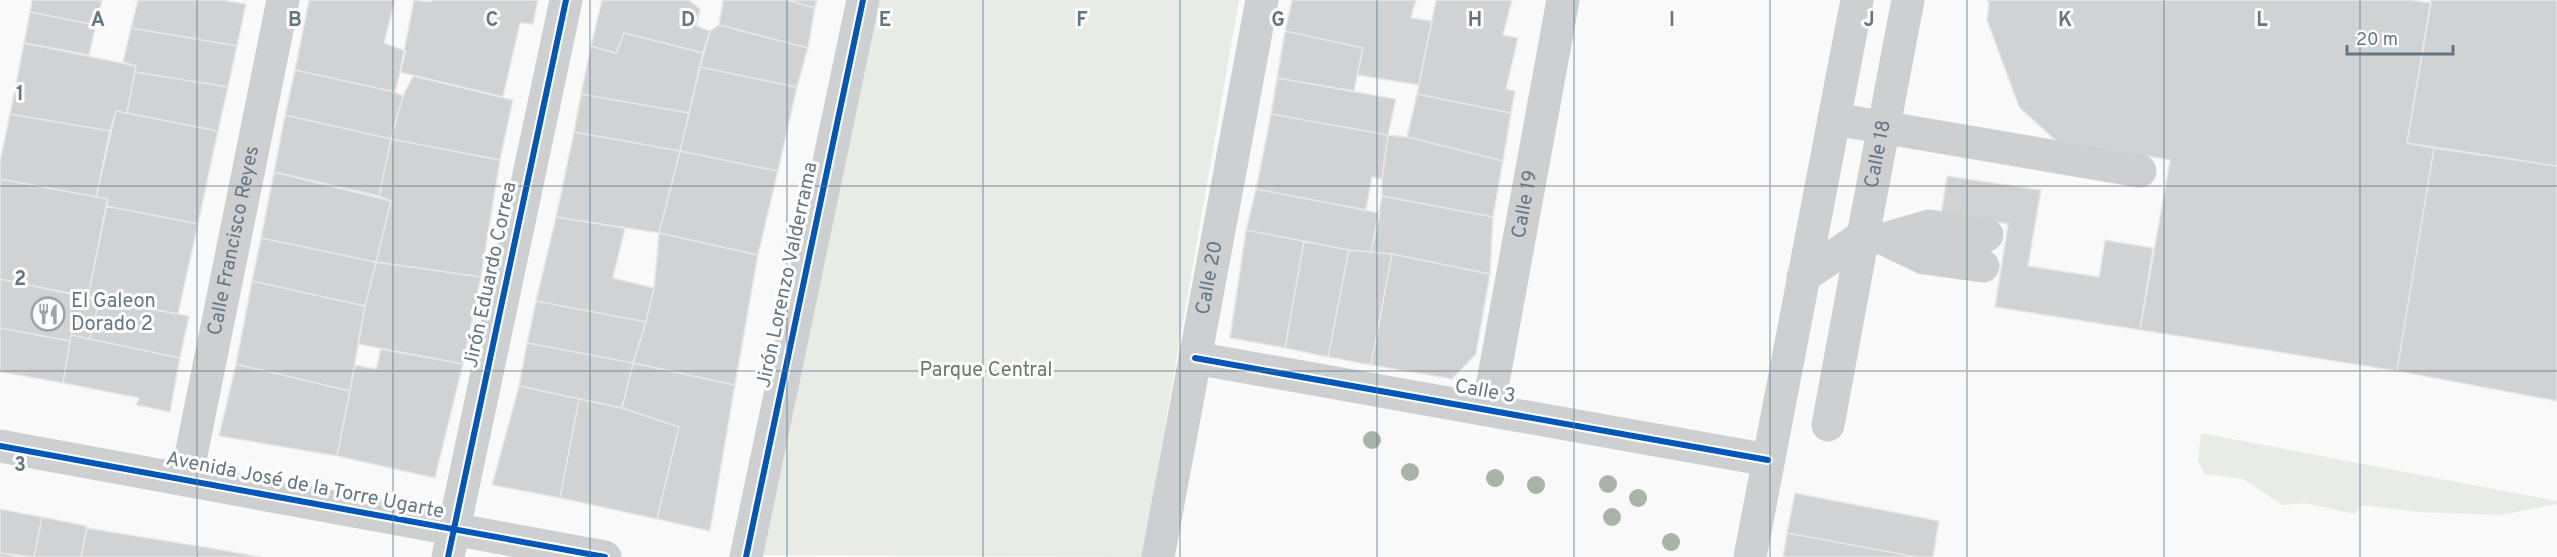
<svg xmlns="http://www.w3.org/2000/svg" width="2557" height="557" font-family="Overpass,sans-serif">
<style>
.green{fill:#e8ebe6}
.building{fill:#d0d2d3;stroke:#e8e8e8;stroke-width:1.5}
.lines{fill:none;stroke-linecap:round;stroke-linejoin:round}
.minor{stroke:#cecfd0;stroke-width:33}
.cycleway-casing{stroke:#fff;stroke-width:10}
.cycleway{stroke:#0057b8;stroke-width:6}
.tree{fill:#a9b3a7}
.grid{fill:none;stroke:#657683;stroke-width:1.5;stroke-opacity:0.55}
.labels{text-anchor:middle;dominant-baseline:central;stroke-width:6;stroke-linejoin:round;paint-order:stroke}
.street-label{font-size:20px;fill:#657683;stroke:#fff}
.poi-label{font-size:20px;fill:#657683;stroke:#fff;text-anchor:start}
.park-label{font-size:20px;fill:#687a64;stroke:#fff}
.grid-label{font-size:20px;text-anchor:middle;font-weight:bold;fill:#657683;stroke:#fff;stroke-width:6;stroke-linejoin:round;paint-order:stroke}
</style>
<rect width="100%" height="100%" fill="#f9f9f9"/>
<path class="green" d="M875 0H1239L1142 557 757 555Z
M2201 433 2557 501V504L2500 515 2420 512 2363 505 2354 514 2305 503 2282 505 2243 479 2205 474 2198 462Z"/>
<path class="building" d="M32 0H102L96 25 30 12Z
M138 0H222L246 4 237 46 131 28Z
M309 0H395L384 43 406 51 395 92 295 70Z
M414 0 431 2V0H538L533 24 520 23 503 97 400 72Z
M602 0H689L700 9 697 26 710 31 703 53 624 33 616 53 591 46Z
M723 0H787L815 8 808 48 719 25Z
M787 0H817L815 8Z
M1292 0H1416L1411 18 1432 21 1419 85 1357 75 1363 48 1285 31Z
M1436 0H1512L1503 35 1518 38 1506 89 1515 91 1511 113 1417 94Z
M1987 0H2411L2431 3 2407 143 2434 148 2397 371 2140 330 2170 160 2056 141 2019 107 1987 20 1989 3Z
M2431 0H2557V166L2407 143Z
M30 12 96 25 89 55 24 43Z
M719 25 808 48 797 87 700 67 710 31Z
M131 28 237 46 228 87 135 72 136 66 123 62Z
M1285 31 1363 48 1354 91 1277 78Z
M624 33 703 53 689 113 581 94 591 46 616 53Z
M24 43 136 66 127 113 116 111 110 131 10 114Z
M700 67 797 87 778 171 680 151Z
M295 70 395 92 403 96 391 139 285 115Z
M135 72 228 87 218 131 127 113Z
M413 76 513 100 500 160 391 139 403 96Z
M1277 78 1396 99 1388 135 1271 114Z
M581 94 689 113 680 151 574 132Z
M1417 94 1511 113 1503 161 1407 137Z
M116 111 218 131 198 224 106 206 108 199 96 197Z
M10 114 110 131 96 197 0 179V161Z
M1271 114 1388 135 1382 179 1372 177 1366 210 1256 189Z
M285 115 391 139 379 196 274 172Z
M574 132 680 151 659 233 556 217Z
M1388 135 1407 137 1503 161 1493 217 1382 196V179Z
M391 139 500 160 481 277 376 262 391 201 379 196Z
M2434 148 2557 166V401L2397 371Z
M680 151 778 171 758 255 659 233Z
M274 172 391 201 376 262 261 238Z
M1947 176 2041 190 2028 266 2099 277 2105 240 2153 248 2140 330 1995 307 2008 224 1941 214Z
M0 179 108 199 88 297 0 279Z
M1256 189 1380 213 1371 252 1349 250 1246 230Z
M1382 196 1493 217 1490 274 1392 254 1371 252Z
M106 206 198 224 178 314 88 297Z
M556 217 625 228 613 278 654 288 646 322 536 301Z
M1246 230 1304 241 1285 348 1230 338Z
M659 233 758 255 735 385 633 363 646 322 654 288Z
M261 238 376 262 365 306 252 281Z
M1304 241 1349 250 1328 357 1285 348Z
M1349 250 1392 254 1371 365 1328 357Z
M1392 254 1490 274 1476 354 1452 379 1371 365Z
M376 262 481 277 463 364 358 344 365 306Z
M0 279 99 300 90 339 71 335 70 341 0 328Z
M252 281 365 306 350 391 236 364Z
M99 300 189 316 180 358 90 339Z
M536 301 646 322 633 363 527 343Z
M0 328 70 341 63 383 0 372Z
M71 335 180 358 170 412 136 405 139 398 63 383Z
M527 343 633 363 622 408 519 386Z
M381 349 463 364 435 478 337 456 355 365 376 369Z
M633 363 735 385 710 531 657 519 679 427 622 408Z
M236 364 350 391 337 456 219 436Z
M519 386 579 399 560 498 492 485Z
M579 399 622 408 679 427 657 519 560 498Z
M1795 493 1939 521 1933 557H1917L1787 533Z
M0 509 42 517 34 557 0 553Z
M42 517 87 526 81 557H34Z
M87 528 198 546 196 557H81Z
M1787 533 1917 557H1783Z
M198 546 261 557H196Z
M0 553 26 557H0Z"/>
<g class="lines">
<g class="minor">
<path d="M1834 119 2140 171"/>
<path d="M1884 239 1929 226 1987 235"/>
<path id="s1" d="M1803 277 1863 236 1908 0"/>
<path d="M1195 358 1768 460"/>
<path id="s2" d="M1488 409 1563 0"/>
<path d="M1828 425 1863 236 1884 239 1924 258 1983 266"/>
<path d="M0 446 605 557"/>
<path id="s3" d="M186 480 283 0"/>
<path d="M448 557 566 0"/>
<path d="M746 557 863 0"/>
<path id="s4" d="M1158 557 1262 0"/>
<path d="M1750 557 1857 0"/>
</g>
<defs>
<path id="cycleway" d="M1195 358 1768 460
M0 446 605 557
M448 557 566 0
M746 557 863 0"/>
</defs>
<use href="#cycleway" class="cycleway-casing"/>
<use href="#cycleway" class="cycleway"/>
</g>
<g class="tree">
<circle cx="1372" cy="440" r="9"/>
<circle cx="1410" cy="472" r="9"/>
<circle cx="1495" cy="478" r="9"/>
<circle cx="1608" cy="484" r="9"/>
<circle cx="1536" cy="485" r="9"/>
<circle cx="1638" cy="498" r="9"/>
<circle cx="1612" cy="517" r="9"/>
<circle cx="1671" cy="542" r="9"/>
</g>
<path class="grid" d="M197 0V557M393 0V557M590 0V557M787 0V557M983 0V557M1180 0V557M1377 0V557M1574 0V557M1770 0V557M1967 0V557M2164 0V557M2360 0V557M0 186H2557M0 371H2557"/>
<defs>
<symbol id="restaurant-ring" viewBox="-11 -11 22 22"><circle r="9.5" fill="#fff" stroke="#99a4ac" stroke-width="1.5"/><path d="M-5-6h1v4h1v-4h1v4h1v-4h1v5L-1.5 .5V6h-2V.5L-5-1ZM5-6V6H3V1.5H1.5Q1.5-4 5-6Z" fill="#99a4ac"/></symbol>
</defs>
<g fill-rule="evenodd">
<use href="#restaurant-ring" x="29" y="295" width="38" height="38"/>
</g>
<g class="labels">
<g class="street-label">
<text stroke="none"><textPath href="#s1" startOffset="156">Calle 18</textPath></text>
<text stroke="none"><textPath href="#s2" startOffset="208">Calle 19</textPath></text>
<text stroke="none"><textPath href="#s3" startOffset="244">Calle Francisco Reyes</textPath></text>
<text transform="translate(491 275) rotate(-78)">Jirón Eduardo Correa</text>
<text transform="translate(788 275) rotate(-78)">Jirón Lorenzo Valderrama</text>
<text stroke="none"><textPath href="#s4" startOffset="284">Calle 20</textPath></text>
<text transform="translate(1485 392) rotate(10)">Calle 3</text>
<text transform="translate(305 486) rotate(11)">Avenida José de la Torre Ugarte</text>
</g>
<g class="poi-label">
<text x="71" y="302">El Galeon<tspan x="71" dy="23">Dorado 2</tspan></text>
</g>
<g class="park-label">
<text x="986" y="371">Parque Central</text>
</g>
</g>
<g class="grid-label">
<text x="98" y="26">A</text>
<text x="295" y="26">B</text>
<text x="492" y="26">C</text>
<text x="688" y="26">D</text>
<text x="885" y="26">E</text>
<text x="1082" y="26">F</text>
<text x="1278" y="26">G</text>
<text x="1475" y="26">H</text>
<text x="1672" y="26">I</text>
<text x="1869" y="26">J</text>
<text x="2065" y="26">K</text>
<text x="2262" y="26">L</text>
<text x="20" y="100">1</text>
<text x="20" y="285">2</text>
<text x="20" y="471">3</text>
</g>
<path d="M2347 45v9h106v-9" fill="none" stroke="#657683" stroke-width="3"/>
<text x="2356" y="45" font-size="18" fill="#657683" stroke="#ffffff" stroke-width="4.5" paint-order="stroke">20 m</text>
</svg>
